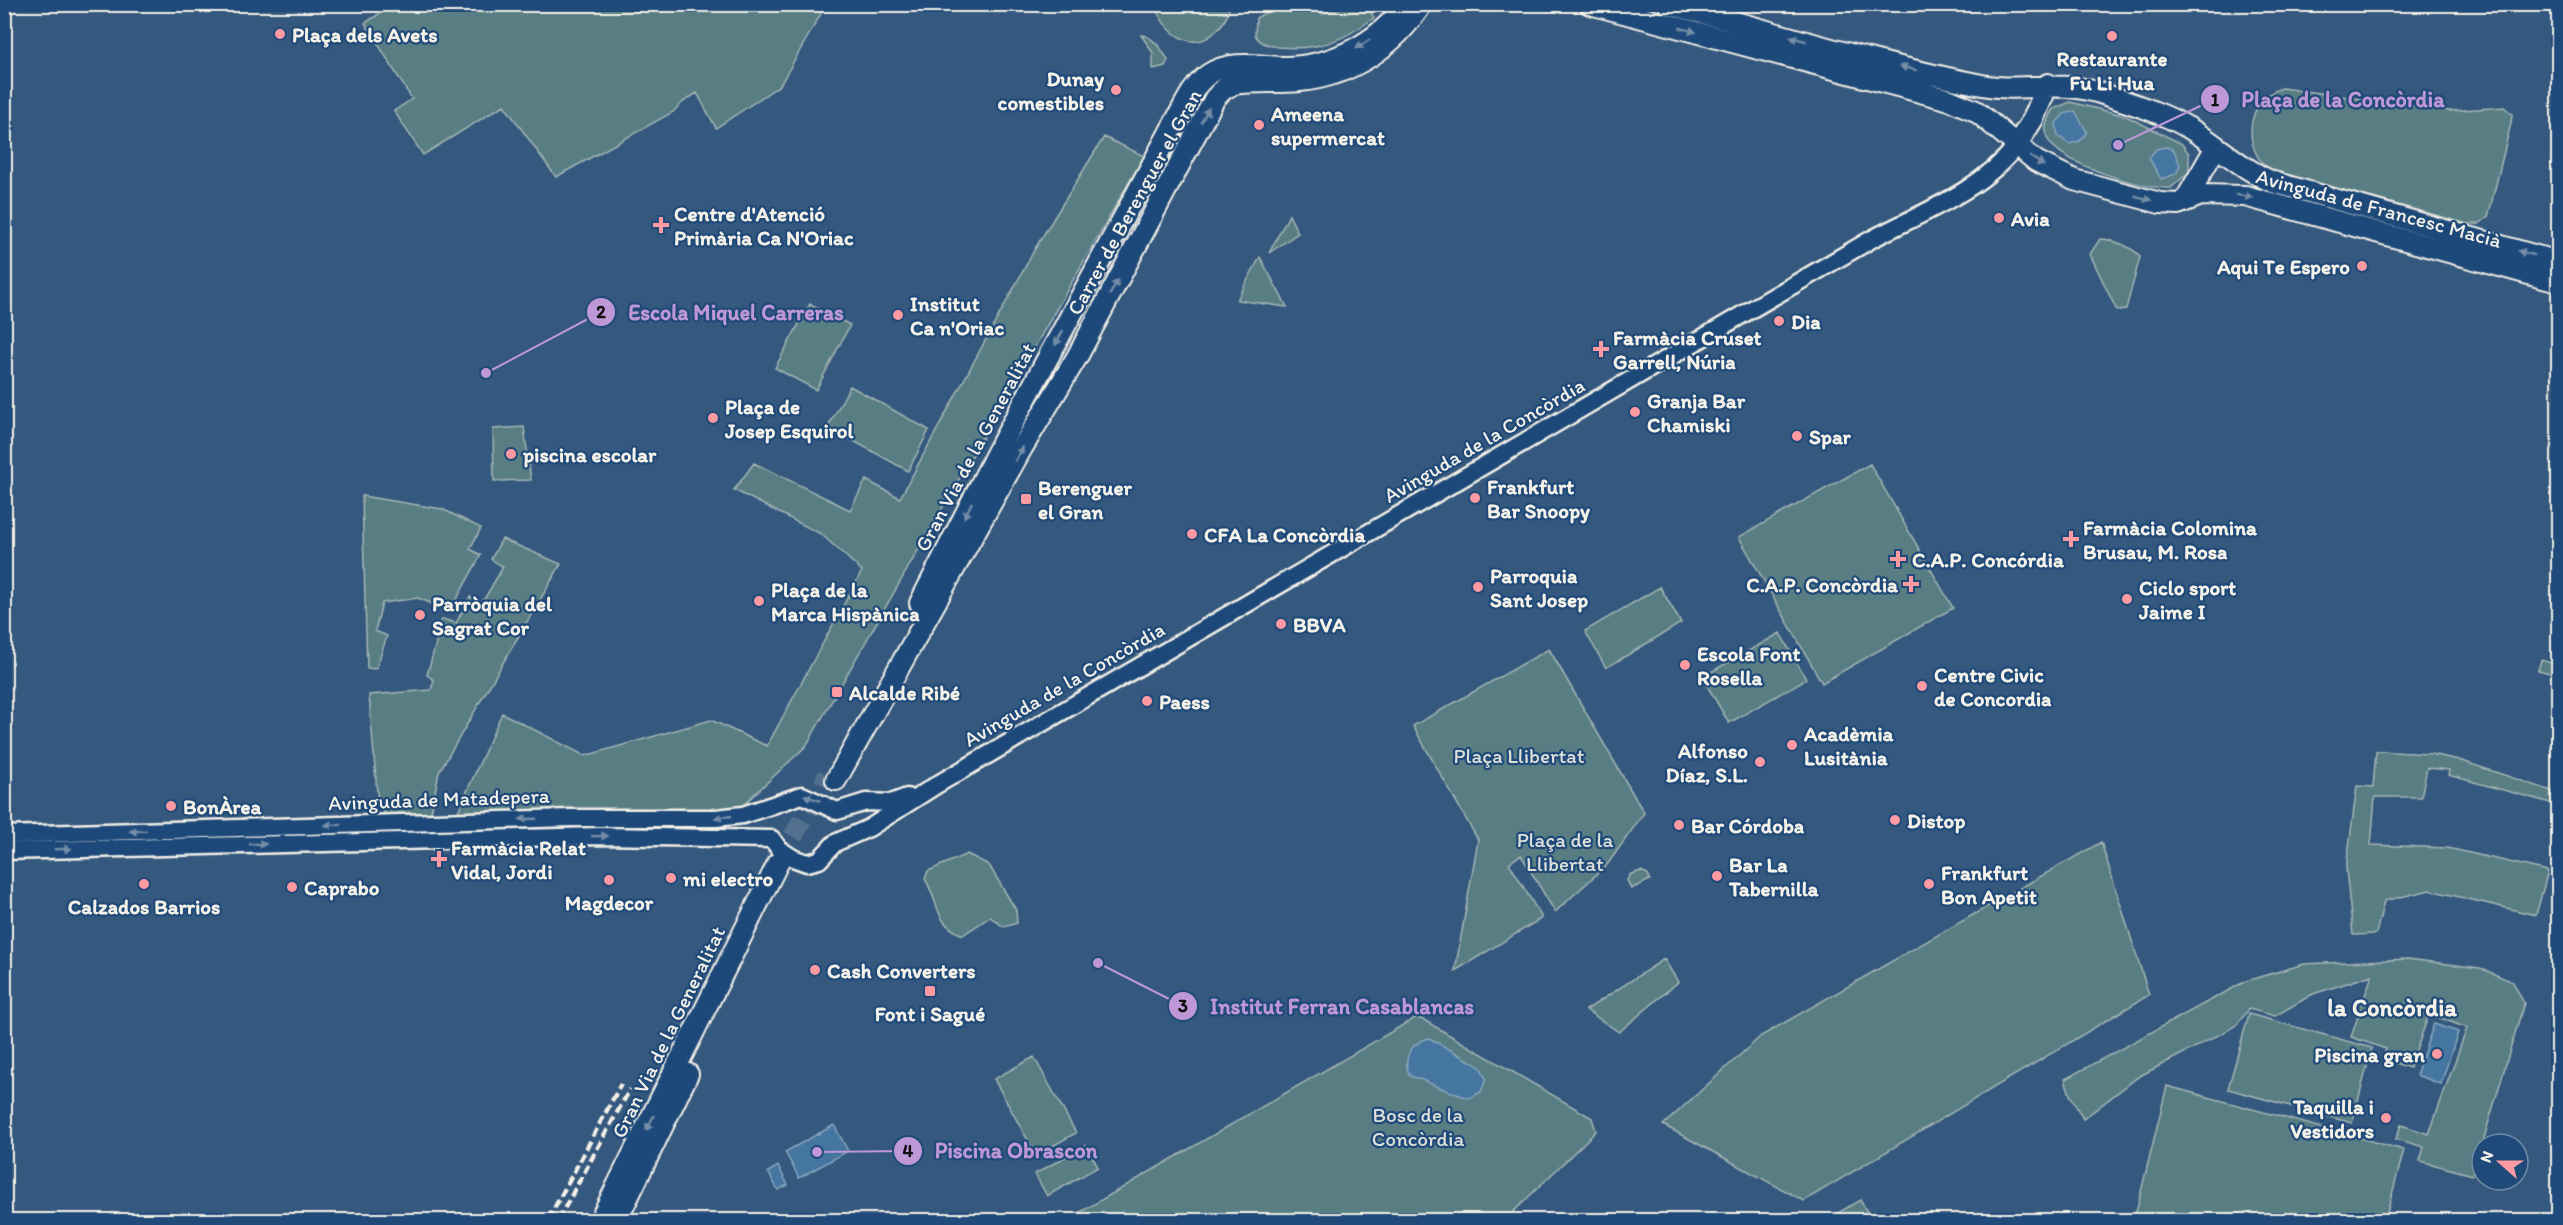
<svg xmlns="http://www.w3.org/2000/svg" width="2563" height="1225" font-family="Itim,sans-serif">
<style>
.green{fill:#597d83;stroke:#a6b7b6;stroke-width:1.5}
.water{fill:#4476a1;stroke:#8aa7bd;stroke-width:1.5}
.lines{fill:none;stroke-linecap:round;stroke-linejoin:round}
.secondary-tunnel{stroke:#526f8e;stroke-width:20;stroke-dasharray:20 10;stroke-linecap:butt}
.tertiary-casing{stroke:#f4f1e8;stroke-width:21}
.secondary-casing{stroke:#f4f1e8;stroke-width:24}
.tertiary{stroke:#1f4a7a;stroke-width:16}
.secondary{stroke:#1f4a7a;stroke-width:20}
.rail{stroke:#f4f1e8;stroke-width:4.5;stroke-dasharray:9 4.5;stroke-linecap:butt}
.oneway{fill:#748da6}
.poi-dot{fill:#ff9aa2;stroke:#1f4a7a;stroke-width:2}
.labels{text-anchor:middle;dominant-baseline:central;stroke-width:4.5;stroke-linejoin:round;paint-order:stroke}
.poi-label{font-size:21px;font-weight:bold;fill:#f4f1e8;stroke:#1f4a7a;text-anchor:start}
.street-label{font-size:21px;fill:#f4f1e8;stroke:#1f4a7a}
.park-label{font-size:21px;fill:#dde0d9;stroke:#1f4a7a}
.quarter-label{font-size:24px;font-weight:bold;fill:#f4f1e8;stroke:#1f4a7a}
.leader{fill:none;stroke:#be98d6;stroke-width:2}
.callout-dot{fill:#be98d6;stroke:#1f4a7a;stroke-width:2}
.mark-label{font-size:18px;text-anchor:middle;font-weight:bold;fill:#111}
.callout-label{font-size:22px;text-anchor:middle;font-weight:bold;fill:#be98d6;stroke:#1f4a7a;stroke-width:4.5;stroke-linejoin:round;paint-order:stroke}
</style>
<rect width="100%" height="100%" fill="#35587e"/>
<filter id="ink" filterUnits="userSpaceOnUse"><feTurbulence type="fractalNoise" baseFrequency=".0167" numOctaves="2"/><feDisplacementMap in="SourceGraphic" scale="12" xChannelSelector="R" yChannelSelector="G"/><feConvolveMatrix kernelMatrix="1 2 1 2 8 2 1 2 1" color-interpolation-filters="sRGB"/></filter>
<g filter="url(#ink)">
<path class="green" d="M1375 4 1371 13 1374 18C1342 41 1318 51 1278 47 1268 45 1260 44 1255 35L1256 18 1272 9 1318 5 1322 14 1347 5Z
M393 5V4L826 5 780 85 716 128 697 93 683 102 673 112 556 177 504 105 423 155 394 111 412 99 365 23Z
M1222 5 1229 9C1228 17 1223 23 1218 29 1194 55 1168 35 1156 9L1158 5Z
M1141 35C1153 36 1162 50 1168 60L1165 66 1153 69V53Z
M2282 88 2450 111 2504 107 2512 114 2511 123 2488 217 2479 224H2468L2271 170C2241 151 2245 99 2282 88Z
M2070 102 2126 116 2182 144 2189 154V172L2171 188C2142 189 2070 166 2051 144 2042 133 2046 120 2053 109Z
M1104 137 1144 156 806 746 742 806 689 812 456 816 502 713 585 756 711 720 767 746 862 571 821 534 734 490 754 463 850 510 866 480 900 498 1036 247Z
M1289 215 1298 233 1269 253Z
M2100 239C2112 239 2133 247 2140 257L2126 309 2121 311 2116 309 2090 254Z
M1260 257 1287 307 1237 300Z
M810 304 850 325 816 390 775 368Z
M850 386 929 430 908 471 828 427Z
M524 427 531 480 494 481 493 429Z
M1870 464 1953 608 1822 683 1739 537Z
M362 496 442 509 481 528 470 549 481 555 450 611 418 598 382 603 375 631 387 636 376 669 367 668Z
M502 539 561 564 439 772 431 813 385 814 378 805 369 695 431 690 434 680 427 675 440 629 436 627 443 619 456 623 470 597 482 603 503 567 491 559Z
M1660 587 1681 623 1606 668 1585 631Z
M1780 633 1806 679 1729 723 1702 677Z
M1549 649 1644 813 1607 865 1555 912 1521 855 1509 863 1542 918 1455 971 1478 840 1413 726Z
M2541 660 2558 665V675L2538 670Z
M2376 751 2431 754 2459 760 2558 793V805L2448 775 2449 770 2427 768 2421 797H2375L2371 845 2448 848 2548 871 2536 915 2430 890 2384 901 2376 934 2353 935 2346 869 2357 786 2373 787Z
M2101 842 2149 995 1804 1201 1663 1125 1761 1036Z
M967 854 989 865 1016 910 1017 923 1004 927 990 917 963 935C933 923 940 903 925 879L928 871Z
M1641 871 1648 874 1650 880 1631 889 1627 880 1631 874Z
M1664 959 1678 982 1619 1032 1586 1010Z
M2408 959 2480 968 2513 982 2524 1003 2473 1175 2420 1161 2424 1147 2396 1139 2401 1125 2429 1134 2467 1028 2429 1014 2410 1068 2383 1059 2386 1049 2351 1037 2372 975 2313 994 2275 1016 2249 1009 2236 1026 2138 1077 2083 1119 2070 1095 2065 1079 2246 981 2304 964Z
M2249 1014 2372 1048 2352 1123 2228 1089Z
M1415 1018 1422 1019 1592 1118 1596 1131 1505 1220H1075L1077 1214Z
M1034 1057 1076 1133 1036 1155 994 1079Z
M2167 1086 2404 1150 2385 1220H2134Z
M1086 1145 1098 1167 1047 1196 1035 1174Z
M1860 1200 1872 1220H1826Z"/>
<path class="water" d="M2075 111 2087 132 2080 141 2069 144 2058 136 2056 123 2064 114Z
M2166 147 2174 150 2180 165 2176 174 2161 179 2149 158 2156 149Z
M2434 1024 2458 1032 2441 1084 2416 1075Z
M1429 1038 1472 1062 1481 1068 1486 1079 1481 1092 1469 1098C1448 1093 1431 1082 1410 1076 1401 1058 1411 1043 1429 1038Z
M834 1125 848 1151 799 1178 785 1152Z
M778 1166 788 1185 778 1190 768 1172Z"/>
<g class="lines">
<path class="secondary-tunnel" d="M778 863 828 775"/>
<defs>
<path id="tertiary" d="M4 835 571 818H716L743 815 802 795 837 811 866 802 891 803 907 797
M4 851 600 836 772 839 779 849 793 858 807 863 819 860 835 843 869 828 938 784 1872 239C1921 213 1981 191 2016 146"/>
<path id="secondary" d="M1590 4 1950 100 1976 111 2036 161 2074 180 2160 203 2178 204 2201 195 2245 196 2558 282
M1669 4C1773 31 1876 65 1982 85 2023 93 2055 79 2100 93 2130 103 2161 112 2189 128 2218 145 2241 169 2273 182L2558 262
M2016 146 2033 119 2048 84
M2186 199 2216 147
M920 603 996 454 1181 111C1188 98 1196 83 1209 74 1231 60 1257 66 1282 67 1330 68 1378 43 1406 4
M836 780 1022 448 1077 357 1215 98 1224 89 1234 84C1256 81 1278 83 1300 81 1351 76 1394 47 1422 4
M600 1220 778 863
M617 1220 688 1074"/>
</defs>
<use href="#tertiary" class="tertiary-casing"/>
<use href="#secondary" class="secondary-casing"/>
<use href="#tertiary" class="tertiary"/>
<use href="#secondary" class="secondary"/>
<path class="rail" d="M548 1220 621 1084
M558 1220 630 1089"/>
</g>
<defs><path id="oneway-solid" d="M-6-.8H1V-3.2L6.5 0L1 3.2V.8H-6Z" transform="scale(1.5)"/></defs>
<g class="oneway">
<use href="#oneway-solid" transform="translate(1688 30) rotate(15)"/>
<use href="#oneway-solid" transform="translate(1798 39) rotate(-165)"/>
<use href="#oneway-solid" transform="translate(1363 44) rotate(148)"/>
<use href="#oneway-solid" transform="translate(1908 68) rotate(-165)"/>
<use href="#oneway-solid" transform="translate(1205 115) rotate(-62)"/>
<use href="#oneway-solid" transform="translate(2037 161) rotate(34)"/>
<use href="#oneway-solid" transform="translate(2244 196) rotate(9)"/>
<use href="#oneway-solid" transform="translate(2143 198) rotate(16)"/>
<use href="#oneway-solid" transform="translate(2526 253) rotate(-165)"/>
<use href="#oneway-solid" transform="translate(1114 287) rotate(-62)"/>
<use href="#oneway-solid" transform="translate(1059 338) rotate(118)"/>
<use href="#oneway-solid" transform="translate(1019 454) rotate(-61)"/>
<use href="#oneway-solid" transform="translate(968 510) rotate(117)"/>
<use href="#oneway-solid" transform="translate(812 798) rotate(-161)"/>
<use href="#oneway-solid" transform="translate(723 817) rotate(174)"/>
<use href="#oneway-solid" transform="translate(528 819) rotate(178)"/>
<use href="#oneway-solid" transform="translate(333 825) rotate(178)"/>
<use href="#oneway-solid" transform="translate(138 831) rotate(178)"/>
<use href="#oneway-solid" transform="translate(600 836) rotate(-1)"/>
<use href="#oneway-solid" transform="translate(258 844) rotate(-2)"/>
<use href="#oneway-solid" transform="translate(63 849) rotate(-2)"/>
<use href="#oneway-solid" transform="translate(650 1123) rotate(116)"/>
</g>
</g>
<g class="poi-dot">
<circle cx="280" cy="34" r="6"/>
<circle cx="2112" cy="36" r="6"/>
<circle cx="1116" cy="90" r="6"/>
<circle cx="1259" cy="125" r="6"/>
<circle cx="1999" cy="218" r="6"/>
<path d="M658 216h6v6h6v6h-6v6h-6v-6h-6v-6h6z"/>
<circle cx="2362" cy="266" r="6"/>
<circle cx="898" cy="315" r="6"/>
<circle cx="1779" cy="321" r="6"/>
<path d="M1598 340h6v6h6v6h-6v6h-6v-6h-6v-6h6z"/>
<circle cx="1635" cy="412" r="6"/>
<circle cx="713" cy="418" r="6"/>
<circle cx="1797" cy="436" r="6"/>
<circle cx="511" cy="454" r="6"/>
<circle cx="1475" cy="498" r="6"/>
<rect x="1020" y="493" width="12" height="12" rx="3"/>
<circle cx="1192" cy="534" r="6"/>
<path d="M2068 530h6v6h6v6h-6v6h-6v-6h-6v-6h6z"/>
<path d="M1895 550h6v6h6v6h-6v6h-6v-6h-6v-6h6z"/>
<path d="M1908 575h6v6h6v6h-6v6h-6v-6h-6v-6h6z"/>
<circle cx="1478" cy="587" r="6"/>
<circle cx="2127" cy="599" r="6"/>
<circle cx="759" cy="601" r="6"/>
<circle cx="420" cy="615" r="6"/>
<circle cx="1281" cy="624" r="6"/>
<circle cx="1685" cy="665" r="6"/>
<circle cx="1922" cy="686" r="6"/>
<rect x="831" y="686" width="12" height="12" rx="3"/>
<circle cx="1147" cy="701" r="6"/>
<circle cx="1792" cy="745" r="6"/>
<circle cx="1760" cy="762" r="6"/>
<circle cx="171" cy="806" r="6"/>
<circle cx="1895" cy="820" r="6"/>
<circle cx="1679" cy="825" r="6"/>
<path d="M436 850h6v6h6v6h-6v6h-6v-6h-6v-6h6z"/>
<circle cx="1717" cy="876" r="6"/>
<circle cx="671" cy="878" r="6"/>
<circle cx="609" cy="880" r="6"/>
<circle cx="144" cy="884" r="6"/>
<circle cx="1929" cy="884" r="6"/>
<circle cx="292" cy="887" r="6"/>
<circle cx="815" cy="970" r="6"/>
<rect x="924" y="985" width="12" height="12" rx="3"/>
<circle cx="2437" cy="1054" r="6"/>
<circle cx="2386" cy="1118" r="6"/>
</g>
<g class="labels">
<g class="poi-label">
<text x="292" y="34">Plaça dels Avets</text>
<text x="2112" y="58" text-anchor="middle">Restaurante<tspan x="2112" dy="24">Fu Li Hua</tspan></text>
<text x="1104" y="78" text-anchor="end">Dunay<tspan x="1104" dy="24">comestibles</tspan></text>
<text x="1271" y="113">Ameena<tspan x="1271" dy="24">supermercat</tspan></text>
<text x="674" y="213">Centre d'Atenció<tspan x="674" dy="24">Primària Ca N'Oriac</tspan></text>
<text x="2011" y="218">Avia</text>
<text x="2350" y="266" text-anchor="end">Aqui Te Espero</text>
<text x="910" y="303">Institut<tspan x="910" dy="24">Ca n'Oriac</tspan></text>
<text x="1791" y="321">Dia</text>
<text x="1613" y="337">Farmàcia Cruset<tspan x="1613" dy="24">Garrell, Núria</tspan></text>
<text x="1647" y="400">Granja Bar<tspan x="1647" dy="24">Chamiski</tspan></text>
<text x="725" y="406">Plaça de<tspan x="725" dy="24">Josep Esquirol</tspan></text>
<text x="1809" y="436">Spar</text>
<text x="523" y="454">piscina escolar</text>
<text x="1487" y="486">Frankfurt<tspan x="1487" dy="24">Bar Snoopy</tspan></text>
<text x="1038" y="487">Berenguer<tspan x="1038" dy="24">el Gran</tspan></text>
<text x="2083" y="527">Farmàcia Colomina<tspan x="2083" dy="24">Brusau, M. Rosa</tspan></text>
<text x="1204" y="534">CFA La Concòrdia</text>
<text x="1912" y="559">C.A.P. Concórdia</text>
<text x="1490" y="575">Parroquia<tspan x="1490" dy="24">Sant Josep</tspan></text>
<text x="1898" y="584" text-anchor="end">C.A.P. Concòrdia</text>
<text x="2139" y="587">Ciclo sport<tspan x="2139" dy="24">Jaime I</tspan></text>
<text x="771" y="589">Plaça de la<tspan x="771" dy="24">Marca Hispànica</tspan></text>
<text x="432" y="603">Parròquia del<tspan x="432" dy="24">Sagrat Cor</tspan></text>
<text x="1293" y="624">BBVA</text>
<text x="1697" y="653">Escola Font<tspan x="1697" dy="24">Rosella</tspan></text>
<text x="1934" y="674">Centre Civic<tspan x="1934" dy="24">de Concordia</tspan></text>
<text x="849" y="692">Alcalde Ribé</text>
<text x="1159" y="701">Paess</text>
<text x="1804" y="733">Acadèmia<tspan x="1804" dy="24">Lusitània</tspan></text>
<text x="1748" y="750" text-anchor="end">Alfonso<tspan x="1748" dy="24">Díaz, S.L.</tspan></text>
<text x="183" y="806">BonÀrea</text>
<text x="1907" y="820">Distop</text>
<text x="1691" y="825">Bar Córdoba</text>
<text x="451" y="847">Farmàcia Relat<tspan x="451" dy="24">Vidal, Jordi</tspan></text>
<text x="1729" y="864">Bar La<tspan x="1729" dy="24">Tabernilla</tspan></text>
<text x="1941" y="872">Frankfurt<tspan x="1941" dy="24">Bon Apetit</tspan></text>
<text x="683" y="878">mi electro</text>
<text x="304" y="887">Caprabo</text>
<text x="609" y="902" text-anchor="middle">Magdecor</text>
<text x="144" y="906" text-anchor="middle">Calzados Barrios</text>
<text x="827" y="970">Cash Converters</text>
<text x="930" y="1013" text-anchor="middle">Font i Sagué</text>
<text x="2425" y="1054" text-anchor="end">Piscina gran</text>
<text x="2374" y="1106" text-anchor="end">Taquilla i<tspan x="2374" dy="24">Vestidors</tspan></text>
</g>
<g class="street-label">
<text transform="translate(1134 202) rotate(-61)">Carrer de Berenguer el Gran</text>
<text transform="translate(2379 208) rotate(15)">Avinguda de Francesc Macià</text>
<text transform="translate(1484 440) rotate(-30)">Avinguda de la Concòrdia</text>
<text transform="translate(975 447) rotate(-62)">Gran Via de la Generalitat</text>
<text transform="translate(1064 684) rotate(-30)">Avinguda de la Concòrdia</text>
<text transform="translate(439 799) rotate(-2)">Avinguda de Matadepera</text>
<text transform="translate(668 1032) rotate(-64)">Gran Via de la Generalitat</text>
</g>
<g class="park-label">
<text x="1519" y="755">Plaça Llibertat</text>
<text x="1565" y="839">Plaça de la<tspan x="1565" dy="24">Llibertat</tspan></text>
<text x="1418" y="1114">Bosc de la<tspan x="1418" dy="24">Concòrdia</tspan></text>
</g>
<g class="quarter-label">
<text x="2392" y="1007">la Concòrdia</text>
</g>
</g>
<path class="leader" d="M2118 145L2215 99M486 373L601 312M1098 963L1183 1006M817 1152L908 1151"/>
<g class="callout-dot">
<circle cx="2118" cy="145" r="6"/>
<circle cx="486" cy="373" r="6"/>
<circle cx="1098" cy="963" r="6"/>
<circle cx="817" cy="1152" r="6"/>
<circle cx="2215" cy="99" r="15"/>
<circle cx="601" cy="312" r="15"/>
<circle cx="1183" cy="1006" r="15"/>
<circle cx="908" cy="1151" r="15"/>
</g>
<g class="mark-label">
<text x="2215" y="106">1</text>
<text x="601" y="318">2</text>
<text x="1183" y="1012">3</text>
<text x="908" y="1157">4</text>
</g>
<g class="callout-label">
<text x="2343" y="107">Plaça de la Concòrdia</text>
<text x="736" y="320">Escola Miquel Carreras</text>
<text x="1342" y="1014">Institut Ferran Casablancas</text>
<text x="1016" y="1158">Piscina Obrascon</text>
</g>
<rect width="2563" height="1225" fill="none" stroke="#1f4a7a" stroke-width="24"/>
<rect x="12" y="12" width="2539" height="1201" fill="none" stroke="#f4f1e8" stroke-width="2" filter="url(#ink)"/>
<g transform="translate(2500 1162) rotate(291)"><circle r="28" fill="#1f4a7a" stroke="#748da6" stroke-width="1.5"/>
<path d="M0-4.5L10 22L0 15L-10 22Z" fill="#ff9aa2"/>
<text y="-9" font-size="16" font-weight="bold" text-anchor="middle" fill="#f4f1e8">N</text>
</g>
</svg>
